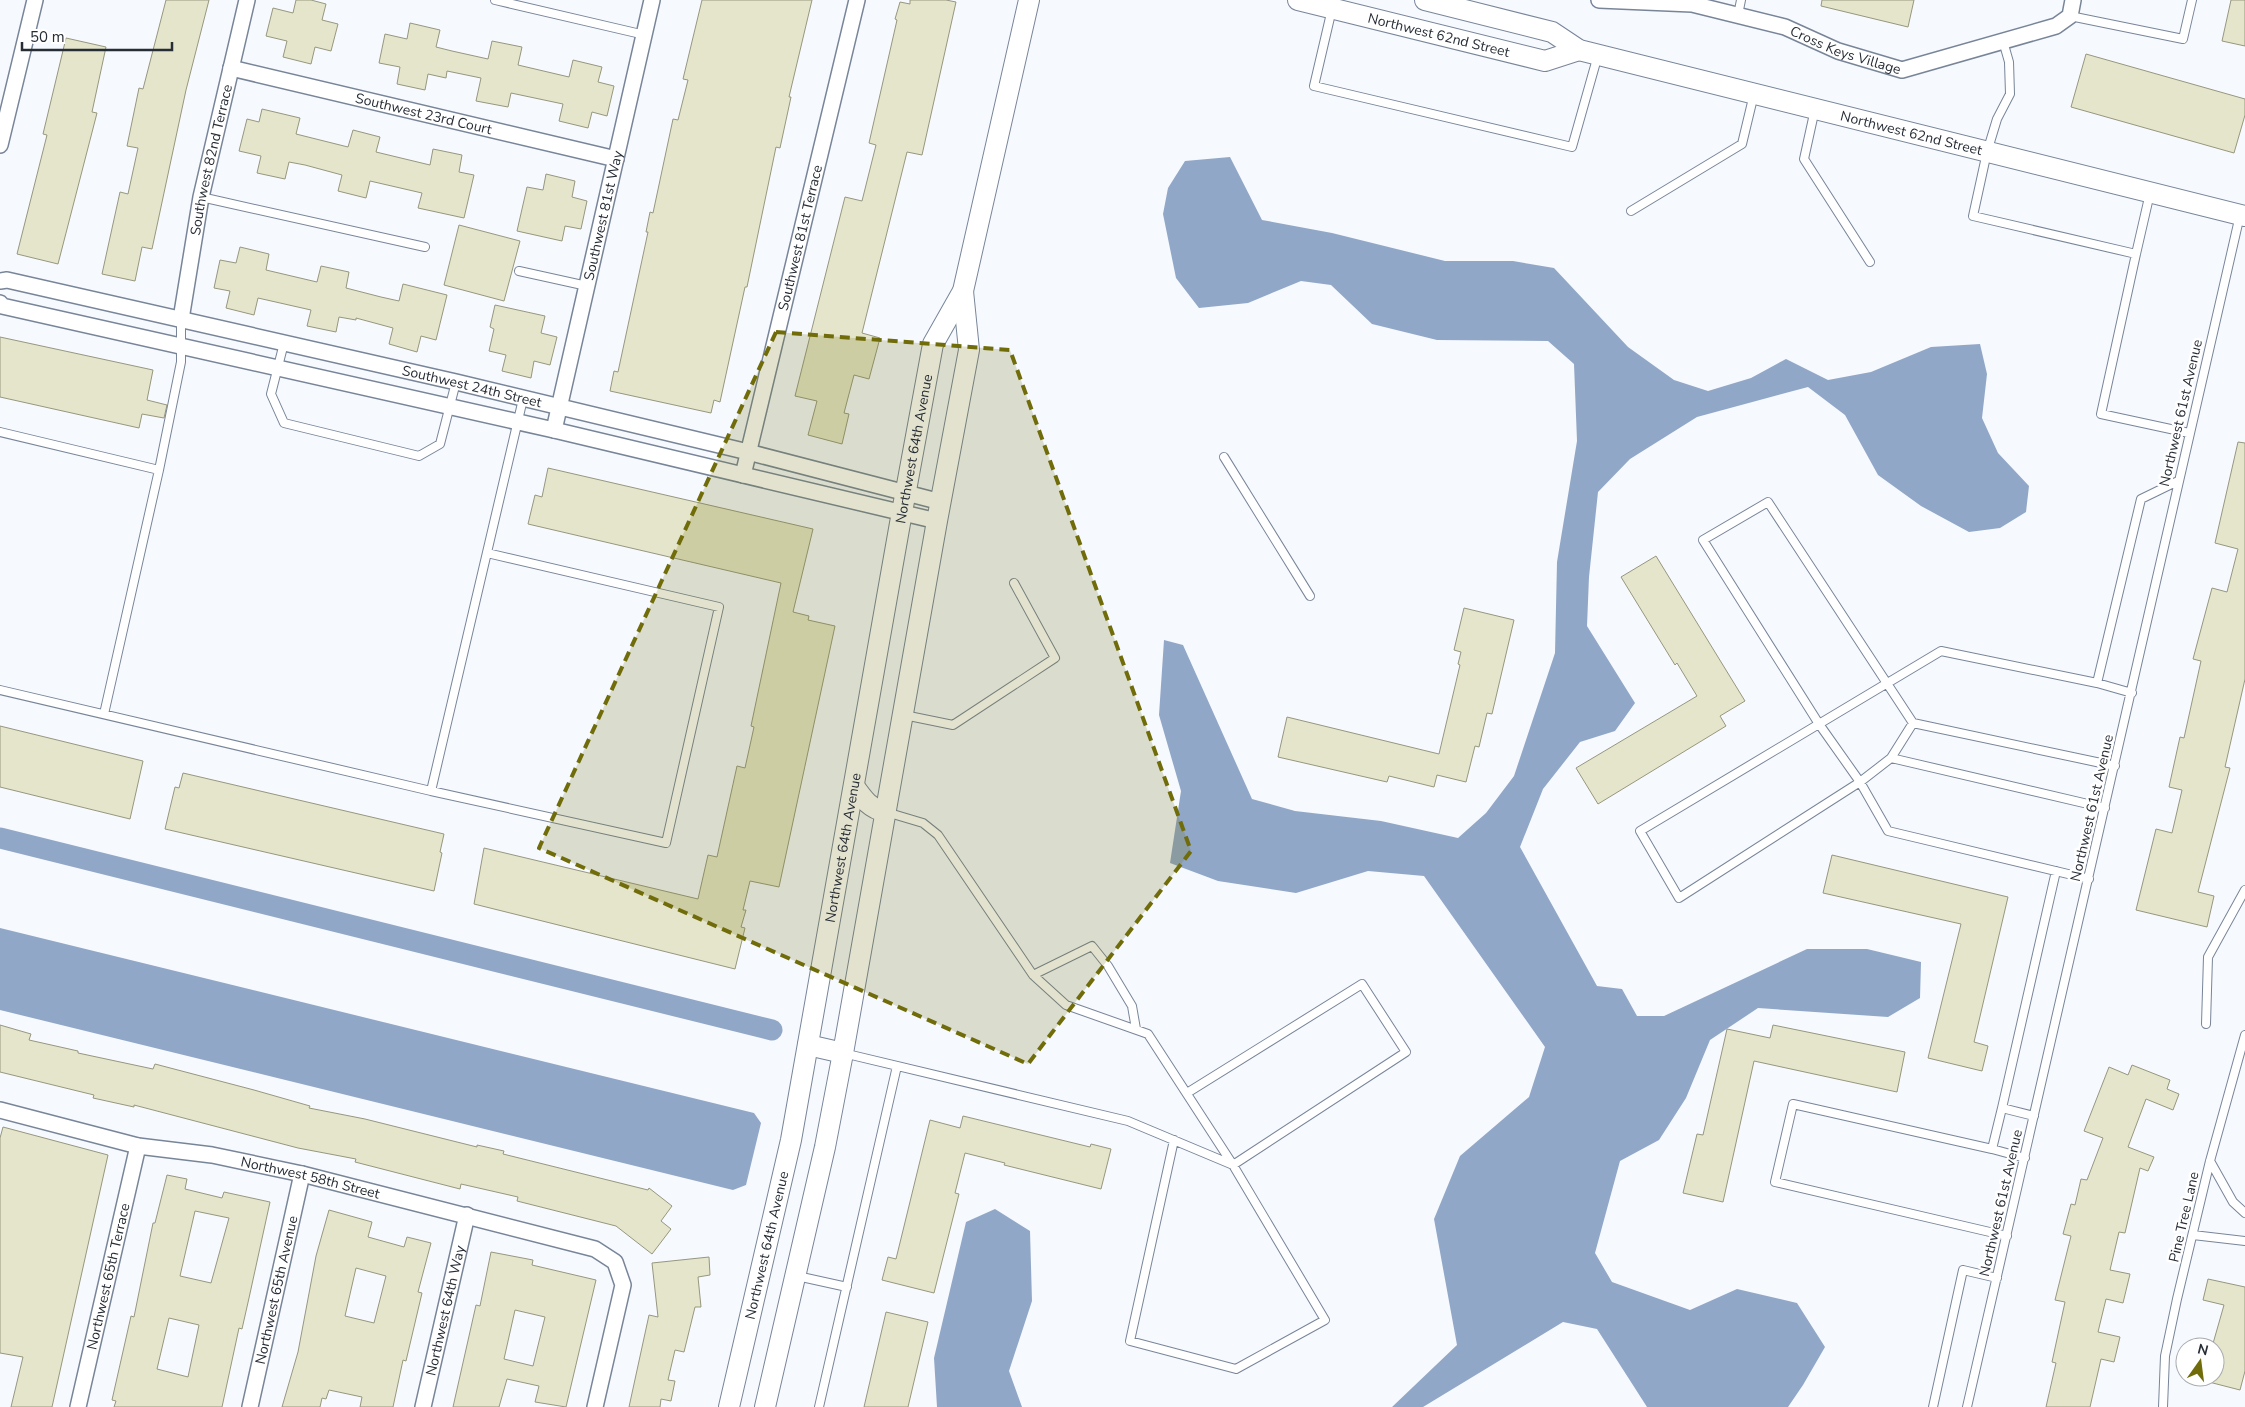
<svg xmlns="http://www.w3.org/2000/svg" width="2245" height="1407" font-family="'Nunito Sans',sans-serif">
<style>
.water{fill:#91a7c7}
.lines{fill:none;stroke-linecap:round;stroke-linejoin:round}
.canal{stroke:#91a7c7;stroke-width:21}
.building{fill:#e5e5cb;stroke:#97977f;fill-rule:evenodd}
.service-casing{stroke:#788599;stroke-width:10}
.minor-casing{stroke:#788599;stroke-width:18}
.tertiary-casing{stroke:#788599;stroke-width:22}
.service{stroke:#fff;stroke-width:8}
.minor{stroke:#fff;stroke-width:15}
.tertiary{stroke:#fff;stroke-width:20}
.marked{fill:#706c0a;fill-opacity:0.2;stroke:#706c0a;stroke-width:4;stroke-dasharray:10 6;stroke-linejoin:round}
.labels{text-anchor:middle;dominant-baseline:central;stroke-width:5;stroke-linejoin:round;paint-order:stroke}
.street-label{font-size:14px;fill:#272d35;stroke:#fff}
</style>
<rect width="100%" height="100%" fill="#f6f9fe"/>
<path class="water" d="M1230 157 1262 220 1332 233 1445 261H1513L1554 268 1628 347 1674 380 1708 391 1751 378 1786 359 1828 380 1871 372 1931 347 1980 344 1987 374 1982 418 1998 453 2029 486 2026 512 2000 528 1969 532 1921 506 1878 475 1845 415 1808 387 1697 417 1630 459 1598 492 1589 577 1587 626 1635 703 1615 731 1580 742 1543 789 1520 847 1597 986 1622 989 1637 1016H1664L1807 949H1867L1921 962 1920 998 1888 1017 1758 1008 1710 1040 1686 1098 1659 1140 1620 1161 1595 1253 1612 1282 1690 1310 1737 1289 1797 1303 1825 1347 1803 1385 1788 1407H1647L1597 1329 1563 1322 1423 1407H1392L1457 1345 1434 1219 1460 1156 1529 1097 1545 1047 1424 876 1368 871 1296 893 1218 881 1170 863 1181 791 1159 715 1164 640 1183 645 1252 799 1295 811 1381 821 1458 838 1486 813 1514 776 1555 653 1557 562 1577 441 1574 364 1548 341 1437 340 1372 324 1331 285 1301 281 1248 303 1199 308 1176 278 1163 214 1168 188 1185 161Z
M0 928 754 1113 761 1123 746 1185 733 1190 0 1010Z
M995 1209 1030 1231 1032 1301 1009 1371 1022 1407H937L934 1358 966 1222Z"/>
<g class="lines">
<path class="canal" d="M0 838 772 1030"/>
</g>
<path class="building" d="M166 0H209L186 90 152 249 142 247 135 281 102 274 120 192 128 194 138 148 127 146 139 88 143 89Z
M296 0H311L326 4 322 20 338 24 331 51 315 47 311 64 283 57 287 41 266 36 273 8 293 13Z
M702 0H812L789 97H791L780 148 776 147 747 287H745L720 402 714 400 711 413 610 391 614 371 618 372 648 232H646L650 212 653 213 673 119 678 120 688 80 683 79Z
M910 0H946L956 2 922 155 907 152 862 333 880 338 869 379 854 375 844 413 849 414 842 444 808 435 817 401 795 396 845 197 862 201 876 145 869 143 897 20 895 19 900 2 910 4Z
M1822 0H1914L1908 27 1821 6Z
M2231 0H2245V46L2222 41Z
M410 23 440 30 436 47 452 51 488 59 492 41 522 47 518 65 569 77 573 60 602 67 598 82 614 86 607 116 592 112 588 128 559 121 563 104 511 93 508 107 476 101 481 78 447 71 446 78 428 74 425 90 397 84 400 67 379 63 385 34 407 39Z
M66 38 106 47 92 112 97 113 58 264 17 254 47 135 43 134Z
M2086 54 2245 99V115L2234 153 2071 107Z
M262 109 300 118 296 134 348 147 353 130 380 137 376 152 430 165 433 149 462 155 459 172 474 175 464 218 418 208 422 193 370 181 366 198 338 191 342 175 305 165 289 162 285 179 257 173 261 156 239 151 247 119 259 122Z
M546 174 575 181 572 197 587 201 581 229 565 226 562 241 517 231 527 187 543 190Z
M459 225 520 241 504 301 444 285Z
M240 247 269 254 266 270 317 282 321 266 349 272 346 288 381 297 399 301 403 284 447 295 436 340 421 336 417 352 389 344 393 328 356 318V320L339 317 336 332 307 326 311 310 258 298 254 315 226 308 230 291 214 288 220 260 236 263Z
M495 305 545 316 541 333 557 337 550 365 534 361 531 378 502 371 506 355 489 351 494 329 490 327Z
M0 337 153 370 147 400 167 405 164 418 142 414 139 428 0 397Z
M2238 442 2245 443V679L2225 767 2230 768 2198 892 2214 896 2207 927 2136 910 2156 829 2172 833 2182 790 2169 787 2180 737 2184 738 2201 661 2193 659 2212 588 2227 592 2238 549 2215 543Z
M548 468 813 529 793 612 809 616 808 620 835 626 779 887 750 881 743 910H746L741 927 745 928 735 969 474 904 484 848 698 899 708 855 717 857 737 766 745 768 754 727 751 726 781 583 528 524 535 495 542 497Z
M1656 556 1745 701 1720 716 1726 726 1598 804 1576 768 1697 696 1677 663 1675 665 1621 577Z
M1464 608 1514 620 1492 714 1487 713 1479 747 1475 746 1466 782 1437 775 1434 787 1389 776 1387 782 1278 757 1287 717 1439 754 1460 665 1458 664 1461 652 1454 650Z
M0 726 143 761 130 819 0 787Z
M183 773 444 834 440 852 442 853 434 891 165 829 175 787 179 788Z
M1832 855 2008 897 1974 1042 1988 1046 1982 1071 1928 1058 1961 924 1823 893Z
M0 1025 31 1034 29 1040 78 1051V1053L153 1069 155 1064 254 1090 310 1106 309 1108 365 1119 477 1147V1145L504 1151 503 1154 648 1190 649 1188 672 1206 661 1221 671 1229 652 1254 616 1226 517 1201 518 1197 461 1184 460 1189 355 1162 356 1159 298 1148 134 1105V1107L93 1098 94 1095 0 1072Z
M1773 1025 1905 1052 1897 1092 1754 1061 1723 1202 1683 1193 1697 1134 1703 1135 1727 1029 1770 1038Z
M2132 1065 2170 1080 2167 1089 2179 1094 2173 1110 2146 1099 2128 1147 2154 1157 2148 1171 2140 1168 2125 1233 2119 1232 2110 1270 2130 1274 2123 1303 2106 1299 2098 1332 2120 1337 2114 1362 2101 1359 2090 1407H2046L2056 1363 2052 1362 2065 1302 2055 1300 2071 1236 2063 1234 2071 1204 2075 1205 2081 1179 2087 1180 2103 1138 2084 1131 2109 1067 2128 1075Z
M963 1116 1090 1147 1091 1144 1111 1149 1101 1189 1004 1165 1005 1163 965 1153 955 1193 959 1194 934 1293 882 1280 888 1257 896 1259 930 1120 960 1128Z
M3 1127 108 1155 52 1407H11L23 1357 0 1353V1138Z
M167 1175 187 1179 185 1189 222 1198 224 1192 270 1202 249 1298 242 1329 239 1328 222 1407H114L116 1401 112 1400 131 1316 134 1317 153 1223H155ZM195 1211 229 1218 211 1283 180 1276ZM169 1318 199 1325 188 1377 157 1369Z
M329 1210 372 1222 368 1237 404 1247 407 1237 431 1243 418 1292 422 1293 406 1361 403 1360 393 1407H360L362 1397 329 1390 326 1399 322 1398 320 1407H282L298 1352 316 1256ZM356 1268 386 1276 374 1323 345 1316Z
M491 1252 533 1260 532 1265 596 1280 566 1407 535 1402 539 1386 507 1379 499 1407H453L476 1305 480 1306ZM515 1310 545 1317 533 1366 504 1359Z
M709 1257 710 1275 698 1277 701 1307H695L684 1352 675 1350 668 1380 675 1381 671 1401 661 1399 660 1407H629L649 1315 658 1317 652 1263Z
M2208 1279 2245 1287V1371L2240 1390 2205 1381 2206 1377H2215V1347H2212L2224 1305 2203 1300Z
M886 1312 928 1322 908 1407H864Z"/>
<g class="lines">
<defs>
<path id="service" d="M495 0 645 35
M1332 9 1314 86 1572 147 1598 55
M1738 15 1741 0
M2070 16 2183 39 2192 0
M2003 41 2009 62 2010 94 1997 119 1987 152 1973 216 2136 254 2101 414 2189 433
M1815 109 1804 159 1870 262
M201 197 425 247
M1631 211 1742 144 1754 94
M2136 254 2150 193
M519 271 587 286
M284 343 271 394 284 423 419 456 440 444 456 382
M0 432 159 470 104 714
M1224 457 1310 596
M159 470 181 362V319
M2097 683 2141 499 2178 481
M0 690 431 791 523 399
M904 715 953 725 1055 658 1014 583
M1913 723 1891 758 2105 808
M1891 758 1860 782 1679 898 1640 831 1941 651 2097 683 2132 693
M431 791 666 843 719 607 487 553
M886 812 923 823 938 835 1033 975 1066 1005 1148 1034 1233 1165 1406 1052 1362 984 1187 1093
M2089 879 1888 831 1860 782 1819 724 1703 540 1768 502 1913 723 2115 766
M1033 975 1092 946 1108 966 1132 1006 1136 1029
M2206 1024 2208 957 2245 890
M843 1053 1128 1121 1233 1165 1325 1320 1236 1369 1130 1341 1174 1140
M2002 1108 1992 1149 2025 1158
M2034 1116 2002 1108 2056 871
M1992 1149 1793 1104 1775 1182 2007 1236
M2210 1161 2233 1202 2245 1213
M2193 1235 2245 1241
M797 1276 847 1287
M819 1407 897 1066
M1933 1407 1963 1270 1997 1278
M1967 1407 2240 215
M2163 1407 2165 1356 2177 1299 2210 1161 2245 1035"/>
<g id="minor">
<path id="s1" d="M1599 0 1692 4 1785 27 1838 51 1902 70 2056 26 2070 16 2073 0"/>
<path id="s2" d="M231 68 616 159"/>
<path d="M0 145 35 0"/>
<path id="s3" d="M0 281 7 280 456 382 748 452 941 502"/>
<path d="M0 303 2 306 554 430 937 521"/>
<path id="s4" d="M181 319 201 197 247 0"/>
<path id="s5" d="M554 430 652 0"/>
<path id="s6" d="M743 475 857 0"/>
<path id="s7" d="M0 1110 138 1146 212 1155 302 1174 595 1249 615 1262 623 1285 595 1407"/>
<path id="s8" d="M78 1407 138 1146"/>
<path id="s9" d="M250 1407 302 1174"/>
<path id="s10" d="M423 1407 467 1215"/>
</g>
<g id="tertiary">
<path id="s11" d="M1298 0 1545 61 1579 50"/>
<path id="s12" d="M1425 0 1552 32 1579 50 2245 216"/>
<path d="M854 786C863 799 870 809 886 812"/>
<path d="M808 1045 843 1053"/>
<path id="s13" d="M729 1407 791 1140 902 512 933 344 963 291 1029 0"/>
<path d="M765 1407 825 1147 843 1053 937 521 969 350 963 291"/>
</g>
</defs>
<use href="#service" class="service-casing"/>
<use href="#minor" class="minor-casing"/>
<use href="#tertiary" class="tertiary-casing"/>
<use href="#service" class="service"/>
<use href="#minor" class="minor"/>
<use href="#tertiary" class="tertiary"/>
</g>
<path class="marked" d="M776 332 1010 350 1191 851 1028 1064 539 848Z"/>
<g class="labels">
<g class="street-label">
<text stroke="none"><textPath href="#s11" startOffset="145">Northwest 62nd Street</textPath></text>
<text stroke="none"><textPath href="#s1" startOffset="254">Cross Keys Village</textPath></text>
<text stroke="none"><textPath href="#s2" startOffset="198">Southwest 23rd Court</textPath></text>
<text stroke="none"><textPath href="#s12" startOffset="506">Northwest 62nd Street</textPath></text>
<text stroke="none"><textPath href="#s4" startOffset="162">Southwest 82nd Terrace</textPath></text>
<text stroke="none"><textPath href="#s5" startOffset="220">Southwest 81st Way</textPath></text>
<text stroke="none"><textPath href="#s6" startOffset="244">Southwest 81st Terrace</textPath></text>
<text stroke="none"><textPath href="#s3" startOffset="484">Southwest 24th Street</textPath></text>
<text transform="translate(2181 413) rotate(-77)">Northwest 61st Avenue</text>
<text stroke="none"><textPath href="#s13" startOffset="976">Northwest 64th Avenue</textPath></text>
<text transform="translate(2092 808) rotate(-77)">Northwest 61st Avenue</text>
<text stroke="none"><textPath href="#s13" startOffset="571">Northwest 64th Avenue</textPath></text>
<text stroke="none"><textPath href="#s7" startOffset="318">Northwest 58th Street</textPath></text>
<text transform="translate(2001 1203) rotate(-77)">Northwest 61st Avenue</text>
<text transform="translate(2184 1217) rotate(-77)">Pine Tree Lane</text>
<text stroke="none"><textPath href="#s13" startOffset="166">Northwest 64th Avenue</textPath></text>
<text stroke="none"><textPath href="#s8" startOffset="134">Northwest 65th Terrace</textPath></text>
<text stroke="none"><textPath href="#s9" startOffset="120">Northwest 65th Avenue</textPath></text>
<text stroke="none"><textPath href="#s10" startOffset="99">Northwest 64th Way</textPath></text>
</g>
</g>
<g transform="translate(2200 1362) rotate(14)"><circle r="24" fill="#ffffff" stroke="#a9abae"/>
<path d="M0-4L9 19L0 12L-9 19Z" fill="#706c0a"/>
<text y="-8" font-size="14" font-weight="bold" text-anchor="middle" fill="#272d35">N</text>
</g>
<path d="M22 42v8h150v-8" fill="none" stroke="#272d35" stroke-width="2.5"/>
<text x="30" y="42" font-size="15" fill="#272d35" stroke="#ffffff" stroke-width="4" paint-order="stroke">50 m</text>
</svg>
